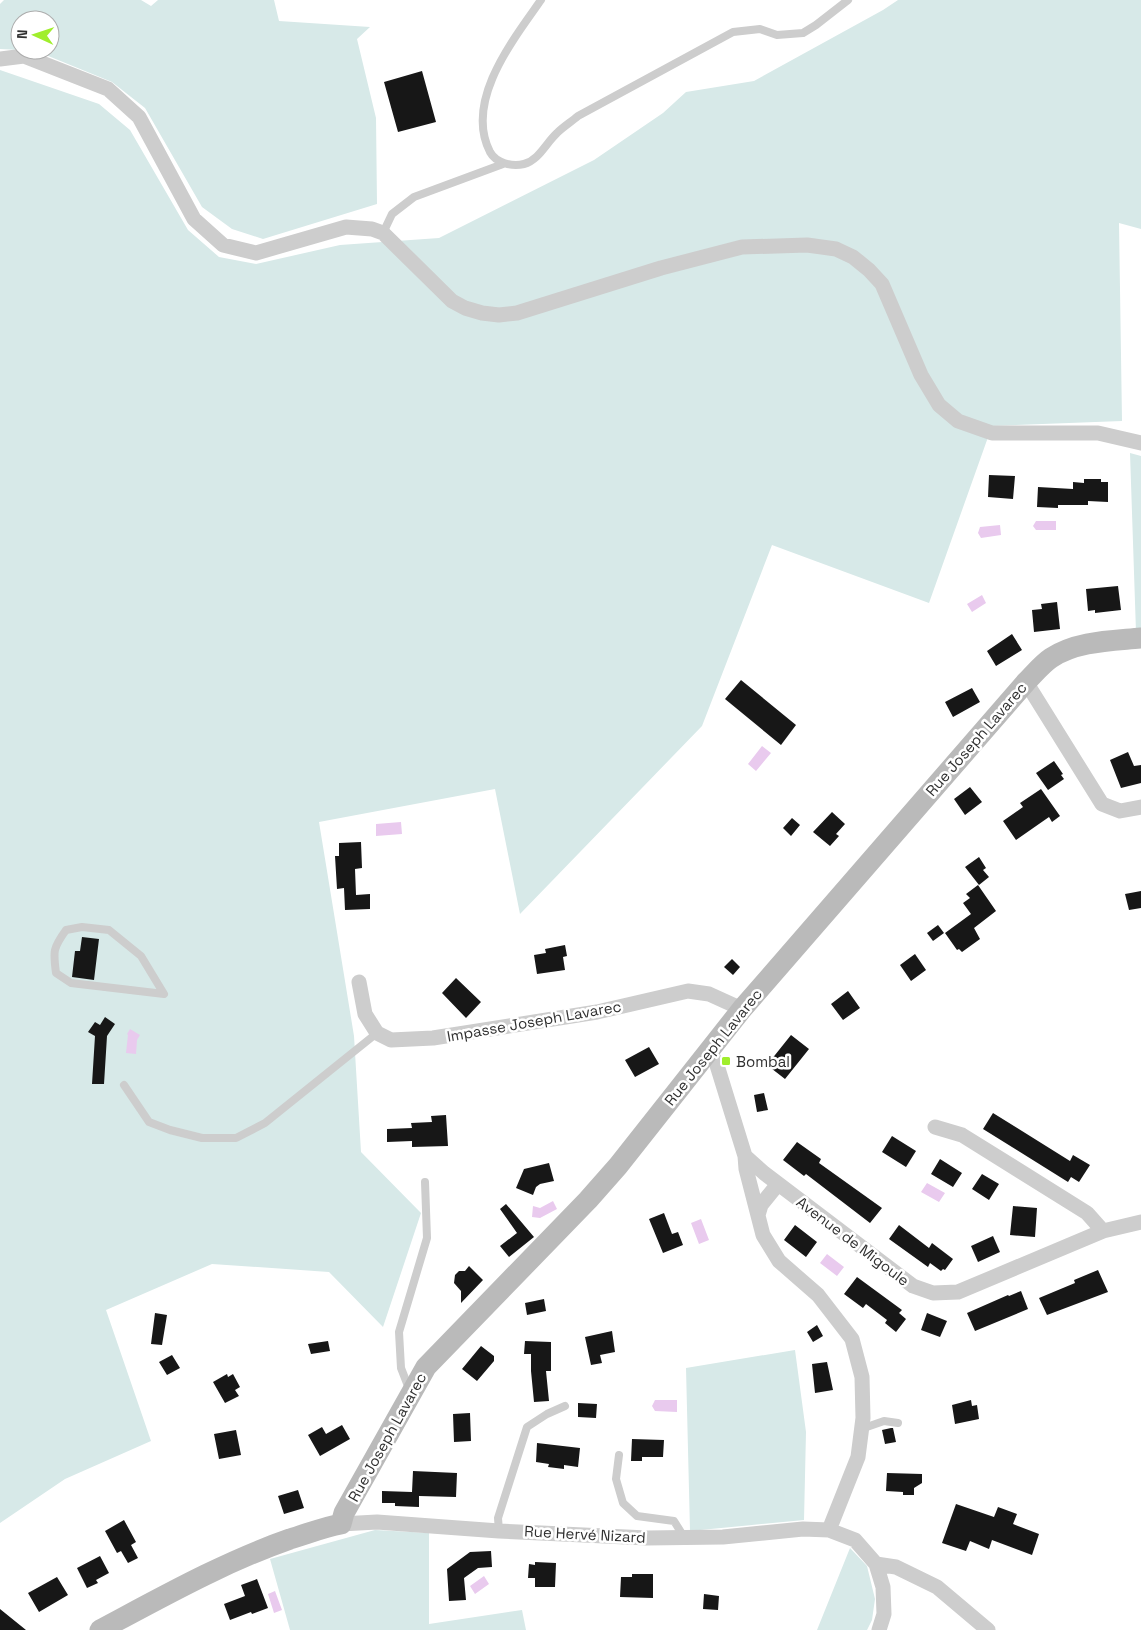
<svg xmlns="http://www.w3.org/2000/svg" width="1141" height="1630" font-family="'Space Grotesk',sans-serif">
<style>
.green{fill:#d7e9e8}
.water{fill:#e9caee}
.building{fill:#171717}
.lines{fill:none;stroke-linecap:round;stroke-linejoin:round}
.lane{stroke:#cdcdcd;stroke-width:8}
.street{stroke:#cdcdcd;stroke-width:15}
.secondary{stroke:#bababa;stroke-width:21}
.poi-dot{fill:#a0ee2c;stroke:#fff;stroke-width:2}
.labels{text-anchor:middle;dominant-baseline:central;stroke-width:5;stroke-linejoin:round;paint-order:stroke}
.street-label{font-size:15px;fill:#303030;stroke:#fff}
.poi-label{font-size:15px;fill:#303030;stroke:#fff;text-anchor:start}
</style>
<rect width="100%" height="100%" fill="#fff"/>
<path class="green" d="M4 0H141L151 6 158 0H274L279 21 370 27 357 39 376 118 377 204 263 239 232 229 202 207 145 108 112 82 36 51 24 50H50V20H20V50L0 49V4Z
M898 0H1141V229L1119 223 1122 421 992 426 929 603 772 545 702 726 520 914 495 789 319 822 354 1036 361 1152 421 1213 383 1327 329 1272 212 1264 106 1310 151 1441 65 1479 0 1523V70L99 104 130 130 188 230 219 257 256 264 340 245 439 238 594 160 663 113 686 92 754 81 883 10Z
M1130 453 1141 456V637L1136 632Z
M795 1350 806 1432 804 1520 690 1531 686 1368Z
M375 1530 429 1533V1624L522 1610 526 1630H290L270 1559Z
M850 1548 867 1566 875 1599 872 1620 867 1630H817Z"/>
<path class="water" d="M1036 521H1056V530H1036L1033 526Z
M1000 525 1001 535 981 538 978 533 980 527Z
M982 595 986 603 972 612 967 604Z
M762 746 771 753 756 771 748 764Z
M401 822 402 834 376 836V824Z
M130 1029 140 1035 137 1040 136 1054 126 1053 128 1035 127 1034Z
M927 1183 945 1193 939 1202 921 1192Z
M553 1201 557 1209 540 1218 532 1217 533 1206 540 1208Z
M701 1219 709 1240 699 1244 691 1223Z
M827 1254 844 1267 837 1276 820 1263Z
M655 1400H677V1412L655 1411 652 1406Z
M484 1576 489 1584 475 1594 470 1586Z
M275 1591 282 1610 274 1613 268 1594Z"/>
<path class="building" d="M422 71 436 122 398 132 384 82Z
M989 475 1015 476 1013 499 988 497Z
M1084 479H1101V482H1108V502L1088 501V505H1058V508L1037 507 1038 487 1073 489V482L1084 483Z
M1118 586 1121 610 1095 613V610L1088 611 1086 589Z
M1057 602 1060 629 1034 632 1032 610 1042 609 1041 604Z
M1012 634 1022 650 996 666 987 651Z
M741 680 796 725 781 745 725 699Z
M972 688 980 702 953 717 945 702Z
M1128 752 1134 766 1141 765V783L1121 788 1110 760Z
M1054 761 1063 774 1061 775 1064 779 1048 790 1036 773Z
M970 787 982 802 965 815 954 799Z
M1041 789 1060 816 1052 822 1049 817 1016 840 1003 821 1023 807 1020 803Z
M832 812 845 824 836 834 839 836 830 846 813 832Z
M792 818 800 825 791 836 783 828Z
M361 842 362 868 355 869 356 895 370 894V909L345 910 344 888 337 889 335 856H339V843Z
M979 857 986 868 983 870 989 877 979 885 965 867Z
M978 885 996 911 974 928 980 939 962 952 959 949 957 950 945 933 971 914 963 903 970 898 966 894Z
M1141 891V908L1129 910 1125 894Z
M938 925 944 933 933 941 927 933Z
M82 937 99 939 94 980 72 977 75 951H80Z
M565 945 567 956 563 957 565 970 537 974 534 955 546 953 545 949Z
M915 954 926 970 911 981 900 965Z
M732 959 740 967 733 975 724 967Z
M456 978 481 1002 466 1018 442 993Z
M848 991 860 1008 843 1020 831 1004Z
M105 1017 115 1024 107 1036 104 1084H92L95 1036 88 1032 95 1022 100 1025Z
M791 1035 809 1049 785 1079 767 1065Z
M649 1047 659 1064 635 1077 625 1060Z
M764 1093 768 1110 757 1112 754 1095Z
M993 1113 1070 1161 1073 1155 1090 1165 1079 1182 1071 1177 1068 1182 983 1129Z
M446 1115 448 1146 412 1147V1141L387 1142V1129L412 1128 411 1123 432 1122 431 1116Z
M892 1136 916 1151 906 1167 882 1152Z
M797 1142 821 1159 819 1163 882 1208 870 1223 806 1174 804 1176 783 1160Z
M940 1159 962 1173 953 1187 931 1174Z
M549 1163 554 1181 540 1184 536 1187 533 1195 516 1188 524 1169Z
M982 1174 999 1184 989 1200 972 1189Z
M506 1204 534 1237 509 1257 500 1246 517 1233 500 1209Z
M1013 1206 1037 1208 1035 1237 1010 1235Z
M664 1213 672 1234 678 1232 683 1245 663 1253 649 1219Z
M795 1225 817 1242 806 1257 784 1240Z
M899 1225 929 1248 932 1243 953 1259 945 1270 943 1269 941 1271 930 1263 928 1267 889 1239Z
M993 1236 1000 1252 978 1262 971 1246Z
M469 1266 483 1280 461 1303V1291L454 1283 455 1275 459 1271H465Z
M1098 1270 1108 1292 1047 1315 1039 1298 1075 1283 1074 1280Z
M857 1277 902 1310 899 1313 906 1319 896 1332 885 1323 887 1320 866 1304 863 1308 844 1294Z
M1021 1291 1028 1309 975 1331 967 1313 1008 1295 1009 1296Z
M544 1299 546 1311 527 1315 525 1303Z
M155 1313 167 1315 162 1345 151 1344Z
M927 1313 947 1321 940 1337 921 1330Z
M817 1325 823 1336 813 1342 807 1332Z
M612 1331 615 1352 600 1355 602 1363 591 1365 585 1337Z
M328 1341 330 1351 311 1354 308 1344Z
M525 1341 551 1342V1371H546L549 1401 534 1402 531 1371V1354H524Z
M481 1346 494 1356V1361L477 1381 462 1369Z
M172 1355 180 1368 167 1375 159 1362Z
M827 1362 833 1390 815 1393 812 1364Z
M227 1374 228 1377 233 1374 240 1387 235 1390 239 1396 225 1403 213 1382Z
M971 1400 972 1406 977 1405 979 1419 955 1424 952 1405Z
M578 1403 597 1404 596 1418 578 1417Z
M470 1413 471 1441 454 1442 453 1414Z
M342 1425 350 1439 320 1456 308 1435 322 1427 326 1434Z
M891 1428H893L896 1442 885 1444 882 1430Z
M236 1430 241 1455 219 1459 214 1434Z
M632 1439 664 1440 663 1457H642V1461H631Z
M537 1443 580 1448 578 1467 564 1465V1469L548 1467 549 1464 536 1462Z
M413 1471 457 1473 456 1497 419 1496V1507L395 1506V1503H382V1491L412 1492Z
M887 1473 922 1474V1483L914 1488V1495H903V1492L886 1491Z
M298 1490 304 1508 284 1514 278 1496Z
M956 1504 994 1517 998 1507 1017 1514 1013 1524 1039 1534 1032 1555 992 1540 989 1549 970 1541 966 1551 942 1543Z
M124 1520 136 1542 131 1545 138 1558 128 1563 121 1551 117 1553 105 1531Z
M491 1551 492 1567 478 1568 464 1578 466 1600 449 1601 447 1569 470 1552Z
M100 1556 109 1573 96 1580 98 1583 87 1588 77 1568Z
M535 1562 556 1563 555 1587H535V1578H528L529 1564 535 1565Z
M632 1574H653V1598L620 1597 621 1577H632Z
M57 1577 68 1595 39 1612 28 1593Z
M257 1579 268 1608 252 1614 251 1612 230 1620 224 1604 245 1596 241 1585Z
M704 1594 719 1596 718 1610 703 1609Z
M0 1609 26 1630H0Z"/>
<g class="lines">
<path class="lane" d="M541 0C513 40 464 101 490 152 496 163 512 167 524 164 539 160 546 143 557 133 563 127 571 122 578 116L733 32 760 29 777 35 803 33 816 25 848 0
M383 233 392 214 414 197 503 164
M82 927 109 930 141 956 164 994 71 983 56 973C53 951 53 948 66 930Z
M124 1085 149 1122 170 1130 202 1138H236L265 1123 377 1033
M411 1388 408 1386 401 1368 399 1332 427 1238 425 1182
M861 1429 884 1421 898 1423
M619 1455 616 1479 623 1503 637 1516 674 1521 684 1537
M499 1531 498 1518 527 1427 547 1414 565 1406"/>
<path class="street" d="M0 59 24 56 108 89 139 117 194 219 223 245 256 253 346 227 372 229 383 233 452 301 465 308 482 313 499 315 517 313 661 268 742 247 807 245 836 249 853 257 869 270 882 284 921 375 939 405 958 421 992 433H1098L1141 443
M1026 682 1102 804 1120 811 1141 807
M359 982 365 1014 377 1033 391 1040 433 1038 597 1012 688 991 709 994 742 1009
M708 1050 716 1062 745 1156 746 1169 763 1235 779 1261 818 1295 852 1339 862 1377 863 1418 858 1457 829 1530
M935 1127 962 1135 1087 1213 1103 1231
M745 1156 764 1173 913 1286 933 1293 958 1292 1103 1231 1141 1222
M758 1215 761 1205 778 1184
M341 1524 377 1522 499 1531 647 1538 723 1537 803 1529 829 1530 855 1540 876 1564 883 1587 884 1614 879 1630
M876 1564 896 1567 937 1587 988 1630"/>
<path class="secondary" d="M100 1630C162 1597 224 1562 290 1539 307 1534 324 1527 341 1524L344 1513 426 1367 588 1200 618 1166 742 1009 1026 682C1034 674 1042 664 1051 658 1077 641 1111 641 1141 638"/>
</g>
<rect class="poi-dot" x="721" y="1056" width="10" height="10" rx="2.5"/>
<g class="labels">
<g class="street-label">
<text transform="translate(976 739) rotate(-49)">Rue Joseph Lavarec</text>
<text transform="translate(534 1021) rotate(-10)">Impasse Joseph Lavarec</text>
<text transform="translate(713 1047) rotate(-51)">Rue Joseph Lavarec</text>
<text transform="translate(853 1241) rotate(37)">Avenue de Migoule</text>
<text transform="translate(387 1437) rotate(-61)">Rue Joseph Lavarec</text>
<text transform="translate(585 1534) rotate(3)">Rue Hervé Nizard</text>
</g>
<g class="poi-label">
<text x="736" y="1061">Bombal</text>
</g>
</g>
<g transform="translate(35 35) rotate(273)"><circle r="24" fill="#ffffff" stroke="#acacac"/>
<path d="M0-4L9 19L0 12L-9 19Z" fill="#a0ee2c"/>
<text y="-8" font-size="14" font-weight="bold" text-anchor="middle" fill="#303030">N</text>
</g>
</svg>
